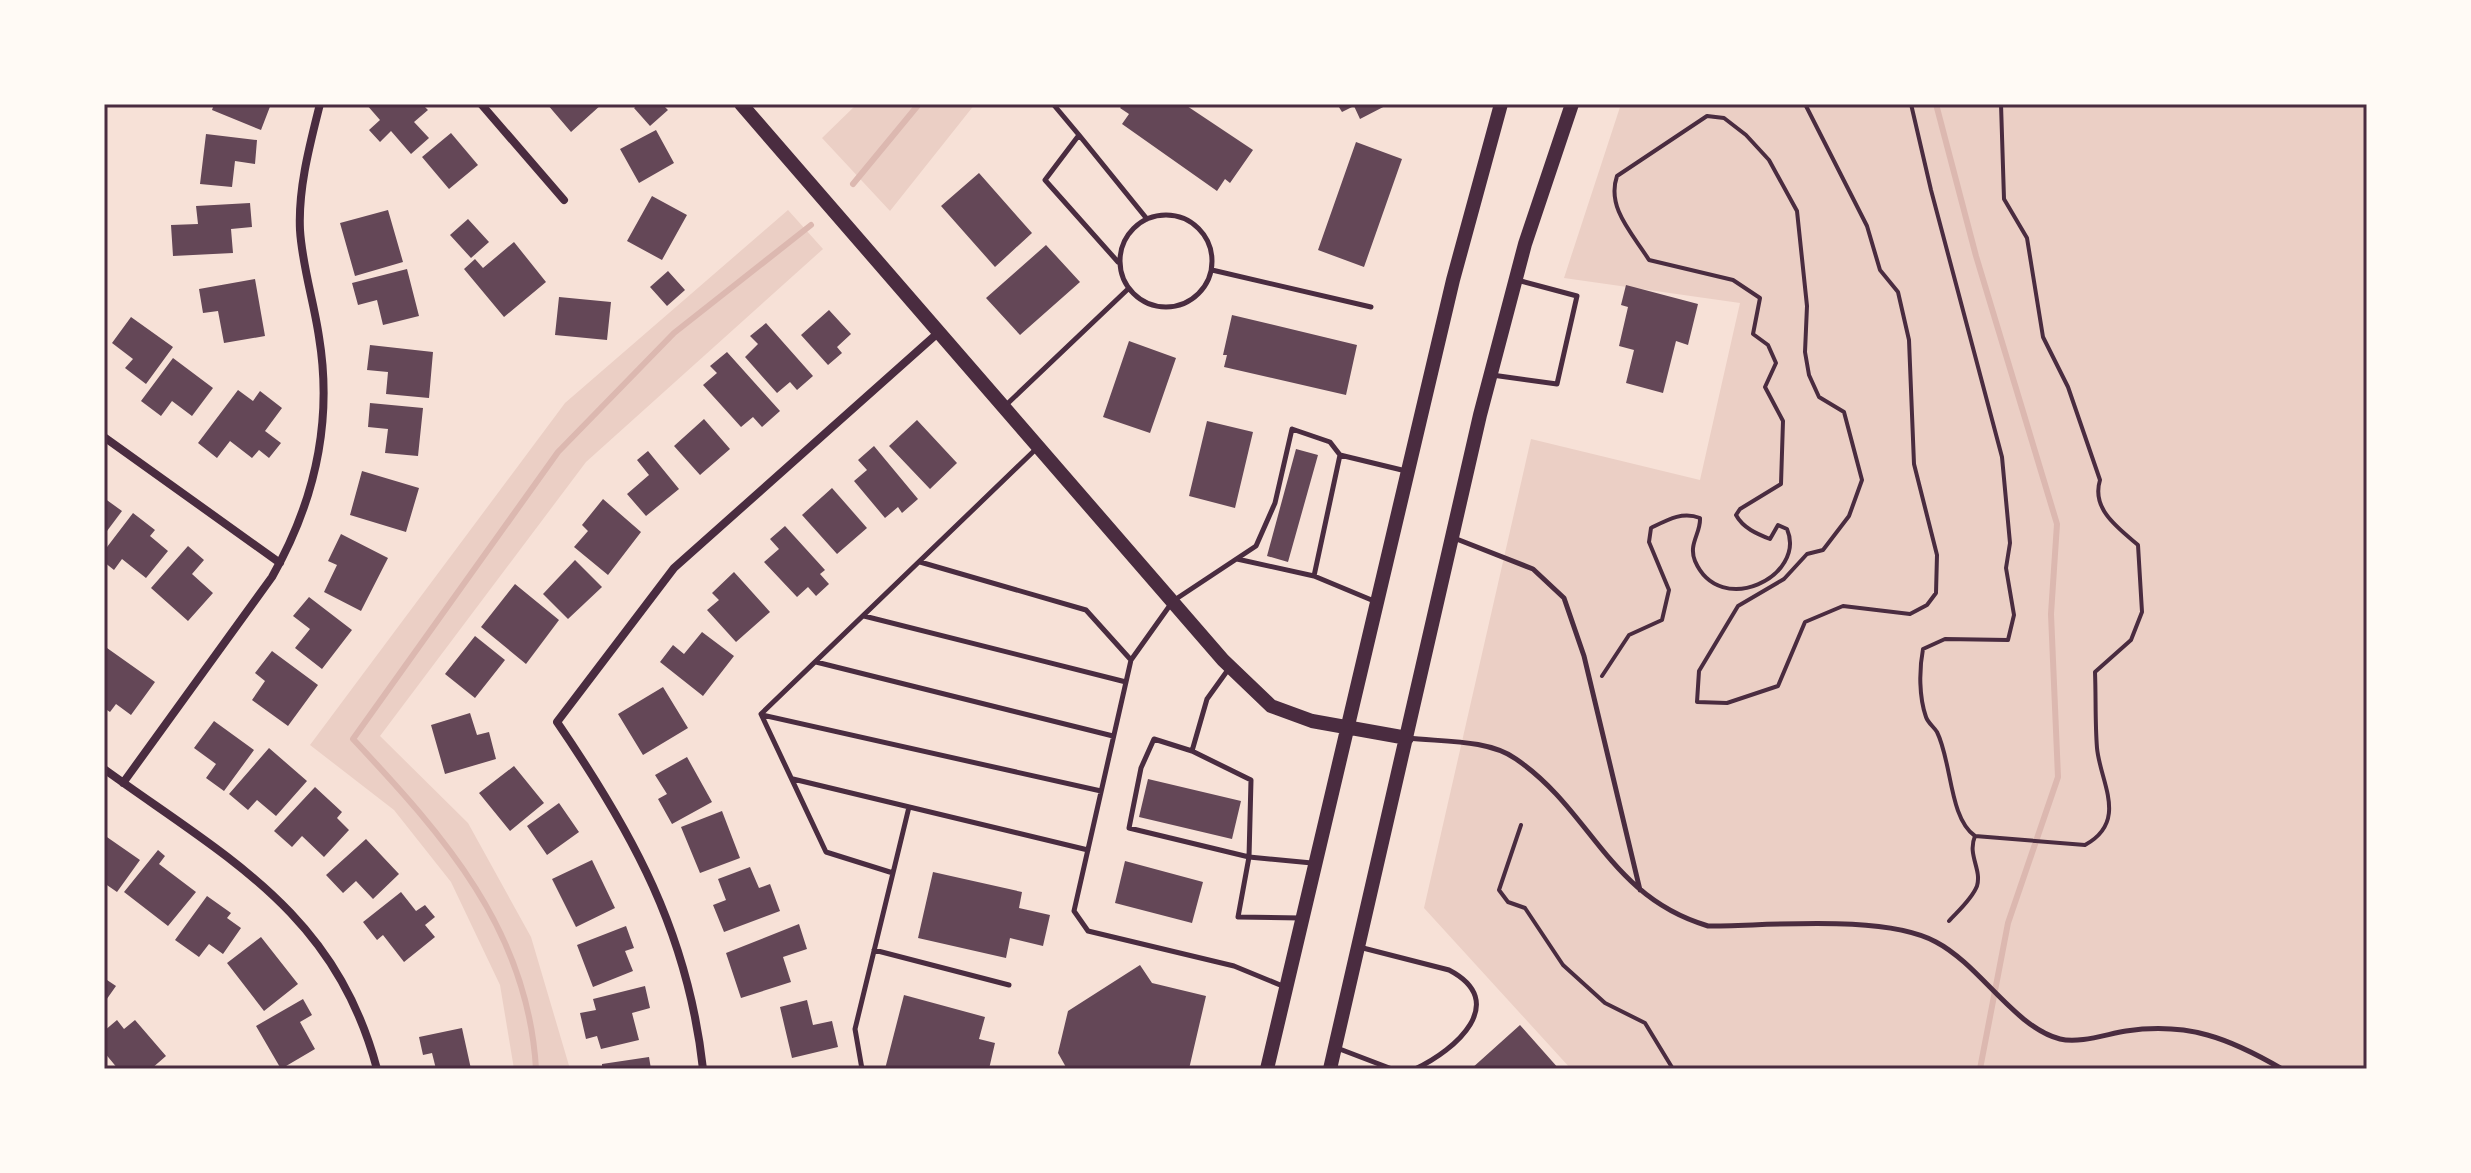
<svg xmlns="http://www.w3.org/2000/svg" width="2471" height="1173" font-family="'Asap Condensed',sans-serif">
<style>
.green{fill:#ebcfc5}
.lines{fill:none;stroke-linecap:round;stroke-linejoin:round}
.stream{stroke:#dcb8b0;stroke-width:6}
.building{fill:#644757}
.path{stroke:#4a2c40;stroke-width:4}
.service{stroke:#4a2c40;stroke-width:5}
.minor{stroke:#4a2c40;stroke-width:8}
.primary{stroke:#4a2c40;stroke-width:14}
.neatline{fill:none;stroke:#4a2c40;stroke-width:3}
</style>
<rect width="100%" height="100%" fill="#f7e1d7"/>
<path class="green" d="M857 104H975L890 211 822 138Z
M1621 104H2367V1069H1571L1424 908 1531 439 1700 480 1740 303 1564 278Z
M788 210 823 249 586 462 380 736 468 823 531 937 570 1069H514L500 985 451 882 394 810 310 745 565 403Z"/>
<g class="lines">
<path class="stream" d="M1936 104 1976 256 2057 524 2051 614 2058 777 2008 923 1980 1069
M853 184 919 104
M536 1069C528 930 444 836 353 739L558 452 674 333 811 225"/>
</g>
<path class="building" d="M214 104H271L261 130 212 110Z
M366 104H422L428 110 414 122 429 138 411 154 391 131 380 142 369 130 380 120Z
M547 104H602L571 132Z
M639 104H662L668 110 650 126 634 108Z
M1123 104H1184L1253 150 1230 183 1225 179 1217 191 1122 124 1129 114 1120 108Z
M1337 104H1389L1360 119 1354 106 1342 112Z
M656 130 674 163 639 183 620 149Z
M451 133 478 165 449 189 422 157Z
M206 134 257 140 255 164 235 161 232 187 200 184Z
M1356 142 1402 159 1364 267 1318 250Z
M979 173 1032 233 995 267 941 206Z
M652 196 687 215 662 260 627 241Z
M250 203 252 227 231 229 233 253 173 256 171 225 198 224 196 206Z
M388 210 403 262 355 276 340 223Z
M468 219 489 242 471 258 450 235Z
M514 242 546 282 504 317 464 269 475 259 483 268Z
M1046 245 1080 282 1020 335 986 298Z
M407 269 419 316 383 325 377 300 358 305 352 283Z
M668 271 685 290 667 306 650 287Z
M255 279 265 336 224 343 218 311 203 313 199 289Z
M1626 285 1698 304 1688 345 1676 341 1663 393 1626 383 1634 350 1619 346 1628 307 1621 305Z
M559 297 611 302 607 340 555 335Z
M829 310 851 334 837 347 842 353 828 365 801 335Z
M1232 315 1357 345 1346 395 1224 367 1227 355H1223Z
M131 317 173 347 146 384 125 368 133 359 112 343Z
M766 323 813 376 797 390 790 382 777 393 745 357 758 344 750 336Z
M1129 341 1176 358 1150 433 1103 417Z
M370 345 433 352 429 398 386 394 388 372 367 370Z
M727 352 780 411 762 427 753 417 741 427 703 385 717 373 710 366Z
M173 358 213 388 192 416 172 401 161 416 141 401Z
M238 390 253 401 260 391 282 408 265 431 281 443 269 458 259 450 252 458 230 441 217 458 198 443Z
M370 403 423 408 418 456 385 453 388 429 368 427Z
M704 419 730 449 700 475 674 446Z
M917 420 957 463 930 489 889 446Z
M1207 421 1253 432 1235 508 1189 496Z
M874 446 918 499 902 513 898 507 885 518 854 481 867 470 858 460Z
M1296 449 1318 455 1288 562 1267 556Z
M648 451 679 489 646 516 627 494 649 475 637 460Z
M362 471 419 488 406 532 350 515Z
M832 488 867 528 837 554 802 515Z
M104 498 122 511 104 535Z
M603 499 641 532 608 575 574 547 588 531 582 525Z
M133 513 155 530 150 536 168 551 146 578 122 559 114 570 104 562V551Z
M785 526 825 570 820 574 829 584 816 596 808 587 797 597 764 562 779 549 770 539Z
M341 534 388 558 361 611 324 592 337 565 328 561Z
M188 546 204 560 192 574 213 593 188 621 151 588Z
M575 560 602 587 568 619 543 594Z
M734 572 770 612 736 642 707 610 719 600 712 593Z
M515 584 559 620 526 664 481 627Z
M309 597 352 630 322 669 295 648 310 629 293 616Z
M702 632 734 656 703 696 660 662 673 645 684 654Z
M475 636 505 660 475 698 445 674Z
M107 648 155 682 131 715 116 704 110 712 104 708Z
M272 651 318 685 288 726 252 700 265 681 255 673Z
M663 687 688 728 643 755 618 714Z
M470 713 477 735 489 732 496 759 445 774 431 725Z
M214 721 254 750 224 791 206 778 216 764 194 748Z
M269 748 307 781 276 816 257 800 248 810 229 794Z
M687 757 712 802 672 824 658 799 667 794 655 775Z
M514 766 544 803 510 831 479 793Z
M1148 779 1241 801 1232 839 1139 817Z
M315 787 342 812 337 818 349 830 324 857 302 836 292 847 274 831Z
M559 803 579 832 547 855 527 826Z
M722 811 740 858 700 873 681 827Z
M104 835 140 860 117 892 104 883Z
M366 839 399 874 373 899 356 881 343 893 326 875Z
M158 850 165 856 159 864 196 892 168 926 124 892Z
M592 860 615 908 576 927 552 879Z
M1125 861 1203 882 1192 923 1115 903Z
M750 867 759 888 770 884 780 911 724 932 713 905 726 900 718 879Z
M933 872 1022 892 1019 908 1050 915 1043 946 1010 938 1006 958 918 938Z
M401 892 416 911 425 905 435 917 425 925 435 937 404 962 383 935 377 940 363 922Z
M207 896 231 913 227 918 241 928 223 954 209 944 199 957 175 940Z
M799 924 807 949 783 957 791 982 741 998 726 953Z
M626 926 634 948 625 951 633 971 593 987 577 945Z
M261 937 298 984 264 1011 227 963Z
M1140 965 1152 983 1206 996 1189 1069H1067L1058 1053 1068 1011Z
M104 978 116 986 104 1003Z
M645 986 650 1008 632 1013 639 1040 601 1049 597 1036 586 1039 580 1013 596 1010 593 999Z
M904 995 985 1017 979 1039 995 1043 989 1069H885Z
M303 999 312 1015 300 1022 315 1049 281 1069 256 1026Z
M807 1000 813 1025 832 1021 838 1047 792 1058 780 1007Z
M117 1020 124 1029 135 1020 166 1056 151 1069H118L104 1052V1031Z
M1520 1025 1559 1069H1471Z
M462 1028 471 1069H436L432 1053 423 1055 419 1037Z
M649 1057 651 1069H602V1064Z"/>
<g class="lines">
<path class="path" d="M1911 104 1931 190 2002 457 2010 543 2006 568 2014 615 2008 640 1945 639 1923 649C1919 670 1919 697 1926 717 1928 723 1934 727 1937 732 1952 762 1949 818 1975 836L2085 845C2129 821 2100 782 2097 748 2095 723 2096 697 2095 672L2131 640 2142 612 2138 545C2118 528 2091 509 2100 480L2068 387 2043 337 2027 238 2004 199 2001 104
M1602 676 1629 635 1662 620 1669 590 1649 542 1651 528C1667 520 1682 511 1700 518 1701 533 1688 544 1695 561 1720 619 1807 576 1787 529L1778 525 1770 539C1757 534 1743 528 1736 515L1740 509 1781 484 1783 421 1765 387 1776 363 1768 345 1753 334 1760 298 1733 280 1649 260C1633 234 1606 208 1617 176L1707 116 1724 118 1746 135 1769 160 1797 211 1807 306 1805 352 1809 375 1819 397 1844 412 1862 480 1849 516 1823 550 1807 554 1784 579 1738 606 1699 671 1697 702 1727 703 1778 686 1805 622 1843 606 1910 614 1927 605 1936 593 1937 555 1914 464 1909 340 1898 292 1880 270 1867 226 1805 104
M1521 825 1499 890 1508 902 1525 908 1563 965 1605 1003 1645 1023 1673 1069
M1949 921C1958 911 1972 899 1977 886 1982 869 1967 855 1975 836"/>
<path class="service" d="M1053 104 1079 135 1045 180 1118 262
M1079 135 1147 219
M1120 261a46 46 0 1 1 92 0a46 46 0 1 1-92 0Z
M1212 270 1371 307
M1492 375 1557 384 1577 296 1517 280
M1005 406 1128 289
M1454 538 1533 569 1564 598 1584 656 1640 890
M1237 559 1314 576
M920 562 1086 610 1131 660
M1374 601 1314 576 1340 455 1406 471
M864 616 1126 682
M816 662 1113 736
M1230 667 1207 699 1192 751 1251 780 1249 857 1312 863
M762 715 1101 791
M1408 738C1441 742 1488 739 1516 759 1592 811 1609 897 1708 926 1769 926 1884 914 1936 942 1980 965 2014 1027 2060 1039 2079 1044 2107 1034 2126 1031 2188 1022 2229 1038 2282 1069
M1192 751 1154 739 1141 768 1129 828 1249 857 1238 917 1301 918
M793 779 1088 850
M893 873 909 807
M1359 947 1449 970C1510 1002 1456 1050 1415 1069
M874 950 1009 985
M1285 987 1234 966 1088 931 1074 911 1131 660 1173 601 1256 546 1275 503 1292 429 1330 442 1340 455
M1337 1048 1392 1069
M862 1069 855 1029 893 873 826 852 761 714 1037 448"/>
<path class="minor" d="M481 104 564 200
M104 437 280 563
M104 769C227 858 335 912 377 1069
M123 783 272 577C314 503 333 422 319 337 314 302 302 265 300 230 298 188 310 144 320 104
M703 1069C688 933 633 833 557 722L674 568 939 332"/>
<path class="primary" d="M741 104 1223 660 1271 706 1312 721 1407 738
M1267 1069 1453 280 1501 104
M1330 1069 1480 415 1525 244 1572 104"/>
</g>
<rect width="2471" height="1173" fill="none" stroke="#fffaf5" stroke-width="212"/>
<rect x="106" y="106" width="2259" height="961" class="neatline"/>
</svg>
